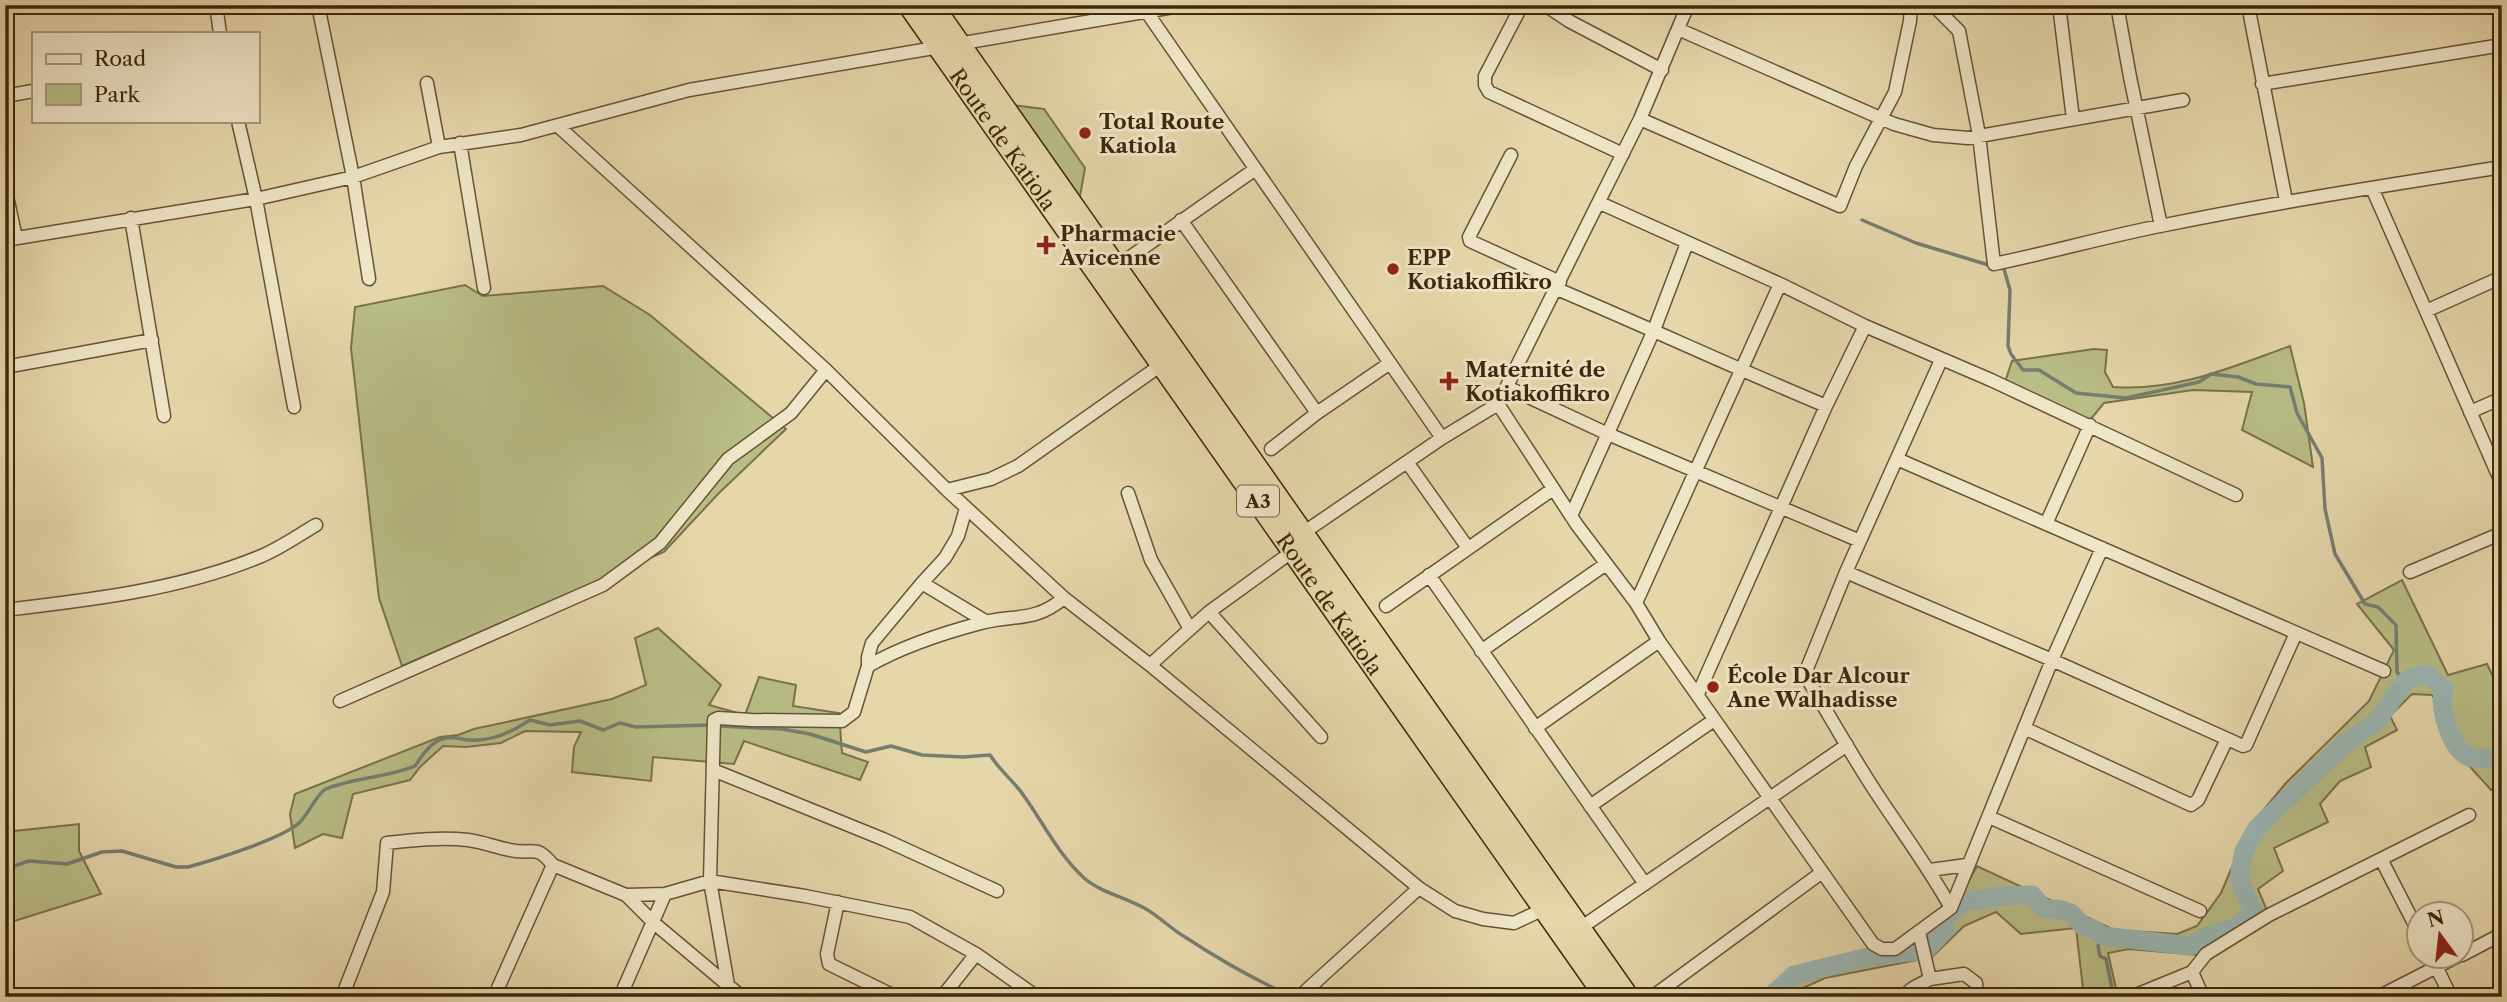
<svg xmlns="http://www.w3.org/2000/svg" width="2507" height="1002" font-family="'Libre Caslon Text',serif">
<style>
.green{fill:#b9bd86;stroke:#7a724a;stroke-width:2}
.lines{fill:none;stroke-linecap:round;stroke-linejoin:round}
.stream{stroke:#757e72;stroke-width:3.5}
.river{stroke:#9bb7b5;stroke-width:19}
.minor-casing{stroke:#665434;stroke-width:15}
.trunk-casing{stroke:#3c280d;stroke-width:24}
.minor{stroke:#efe5c8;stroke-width:12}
.trunk{stroke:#e6d7ab;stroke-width:21}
.poi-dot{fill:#8f2418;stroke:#efe5c8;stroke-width:2.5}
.labels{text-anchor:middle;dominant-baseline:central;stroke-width:6;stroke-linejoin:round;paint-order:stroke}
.shield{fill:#efe5c8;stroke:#726145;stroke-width:2}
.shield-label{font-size:19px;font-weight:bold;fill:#3c280d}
.poi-label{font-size:21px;font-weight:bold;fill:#3c280d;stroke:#efe5c8;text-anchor:start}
.street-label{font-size:21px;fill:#3c280d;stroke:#efe5c8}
</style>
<rect width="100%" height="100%" fill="#e6d7ab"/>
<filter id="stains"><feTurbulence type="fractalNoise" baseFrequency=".00286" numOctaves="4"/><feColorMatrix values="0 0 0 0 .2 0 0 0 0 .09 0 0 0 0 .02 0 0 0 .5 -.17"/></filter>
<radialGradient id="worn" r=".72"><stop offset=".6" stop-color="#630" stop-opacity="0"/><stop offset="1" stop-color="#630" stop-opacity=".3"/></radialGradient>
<path class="green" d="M1012 105 1044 109 1085 168 1079 202Z
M465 285 483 296 603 286 650 315 786 429 718 494 664 552 402 666 379 598 351 348 355 307Z
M2290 346 2304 403 2313 467 2242 430 2252 392 2193 390 2104 403 2090 420 2040 402 2005 382 2012 361 2094 349 2107 350 2105 372 2113 387C2175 392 2232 367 2290 346Z
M2402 580 2448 675 2487 664 2502 696V789L2491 790C2478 775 2462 760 2451 742 2442 727 2443 710 2432 695L2412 694 2390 716 2397 730 2365 747 2371 767 2340 781 2320 804 2328 822 2274 848 2283 871 2258 889 2268 913 2199 955 2129 949 2108 953 2118 997H2084L2076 928 2021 934 1996 912 1964 926 1932 957 1825 978 1792 993V997H1762L1769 988 1815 962 1903 949 1950 915 1977 866 2114 930 2177 934 2197 926 2221 893 2249 827 2286 783 2369 701 2394 650 2357 604Z
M658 628 721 685 709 705 745 715 759 677 796 685 793 706 839 713 842 753 868 762 860 780 744 741 734 764 653 757 651 781 572 772 574 747 581 732 525 731 501 743 466 747 443 746 420 767 410 780 353 794 342 838 323 834 295 848 290 814 295 794 440 737 458 735 474 729 612 699 646 685 635 638Z
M79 824V851L101 894 5 924V832Z"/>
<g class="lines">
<path class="stream" d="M1862 220 1916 243 1992 266
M1999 268 2004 269 2010 290 2008 346 2011 354 2023 370H2039L2076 393 2126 398 2199 382 2211 374 2238 377 2256 384 2290 387 2297 413 2322 458 2325 509 2335 554 2365 604 2378 607 2396 625 2397 672 2405 682
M718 726 782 729 810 734 866 752 891 746 922 755 963 757 990 755C1000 771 1014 781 1024 796 1044 824 1058 854 1084 878 1100 892 1127 898 1146 909 1160 917 1171 929 1185 937 1220 960 1255 980 1293 997
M5 869 29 861 67 864 102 852 122 851 176 867H188C214 860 281 839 299 823 308 815 317 793 326 789 355 777 386 778 415 766 425 751 436 734 457 738 465 740 471 741 479 740 498 739 515 730 530 720L550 725 580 721 603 730 620 723 636 727 711 725
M2103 936 2098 946 2100 956 2106 959 2112 988V993L2104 997"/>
<path class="river" d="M1770 997 1794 975 1868 957 1926 950 1945 930V916L1965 902 2002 896 2032 895 2044 909H2057L2071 913 2083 926 2095 930 2103 936 2190 946 2211 935 2235 927 2254 912 2241 885 2240 870 2244 851 2257 828 2344 744 2378 720 2405 682 2415 676 2427 674 2444 689C2438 707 2450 748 2469 757 2477 761 2492 756 2502 758"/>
<defs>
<path id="minor" d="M216 5 220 33
M318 5 353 177 369 279
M1522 5 1485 76V85L1489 92 1623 154
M1545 5 1569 21 1662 70
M1933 5 1959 31 1979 135 1994 264C2052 252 2108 236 2165 225 2277 202 2389 185 2502 167
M2059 5 2073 119
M2117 5 2130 77 2161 226
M2248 5 2286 201
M1146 11 1442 438
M1678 29 1894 124 1933 135 1968 138 2183 100
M427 83 439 147
M2262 84 2502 45
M5 96 33 91
M1640 119 1840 206 1856 166 1895 92 1910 21 1911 5
M238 121 256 199 294 407
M558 126 826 370 947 490 1064 598 1150 665 1419 888 1455 911 1483 919 1514 923 1544 909
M460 143 484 288
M1511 155 1469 237 1470 241 1560 282
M5 187 16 238
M2372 188 2502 484
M1600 203 1780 284 1865 326 1991 380 2236 495
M131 218 164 416
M1181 220 1317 413
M5 240 256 199 353 177 439 147 521 135 689 90 1185 5
M1116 267 1254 170
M1557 289C1647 327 1735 368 1826 406
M2426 311 2502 277
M1941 360 1846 572 1806 671 1807 678C1830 717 1852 756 1877 794 1902 832 1929 868 1951 908
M5 367 152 340
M1507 387 1608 434 1860 541
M1498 404 1577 525 1636 603 1659 641 1873 944 1882 949H1895L1951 908 2052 660 2102 548
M2470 412 2502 398
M1271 449 1317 413 1390 363
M1897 459 2384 671
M1407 462 1468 548
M947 490 991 479 1018 466 1161 365
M1128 493 1151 560 1190 629
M1571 516 1654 330 1687 243
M2046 524 2090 425
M1303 533 1442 438 1498 404 1640 119 1688 5
M1846 572 2052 660 2243 746 2246 745 2296 633
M2410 572 2502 533
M1429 575 1645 884
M922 583 985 621
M1636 603 1780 284
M1386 606 1553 489
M5 610C90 600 179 590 259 557 279 549 297 536 316 525
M1209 612 1321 737
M1481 651 1606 564
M1150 665 1209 612 1293 551
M868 666V657L872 643 922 583 945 558 958 536 966 508
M1698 694 1826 406 1865 326
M340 701 603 585 660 543 728 459 791 413 826 370
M1535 728 1659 641
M2024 728 2191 805 2198 800 2227 739
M713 770 883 839 997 891
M1590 806 1714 720
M1989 817 2200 911
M2381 859 2420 935
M1930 870 1967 865
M626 895 654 923 742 997
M838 902 827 954 829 964 896 997
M1579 929 1847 745
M1919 932 1930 979 1964 974 1976 983 1977 997
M2462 955 2502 934
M2431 956 2451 997
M2192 972 2203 997
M728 985 710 881 714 720 718 718 751 720 842 721 854 712 868 666C903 646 943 633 981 623 1015 614 1034 623 1064 598
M342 997 383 892 387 843C414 840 441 837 468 840 484 842 500 849 516 851 537 853 537 846 553 865L626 895 665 894 710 881 805 896 910 917 976 954 1037 997
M494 997 553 865
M620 997 665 894
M942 997 976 954
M1299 997 1419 888
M1652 997 1821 873
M1902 997 1913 988 1930 979
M2131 997 2192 972 2206 954 2269 915 2469 815
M2378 997 2458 956"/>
<g id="trunk">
<path id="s1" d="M909 5 1606 997"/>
<path d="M932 5 1628 997"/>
</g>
</defs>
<use href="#minor" class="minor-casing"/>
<use href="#trunk" class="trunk-casing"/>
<use href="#minor" class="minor"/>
<use href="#trunk" class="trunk"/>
</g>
<g class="poi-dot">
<circle cx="1085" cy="133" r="7"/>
<path d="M1042.5 234.5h7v7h7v7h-7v7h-7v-7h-7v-7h7z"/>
<circle cx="1393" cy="269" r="7"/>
<path d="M1445.5 370.5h7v7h7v7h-7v7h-7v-7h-7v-7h7z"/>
<circle cx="1713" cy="687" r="7"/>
</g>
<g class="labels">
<rect class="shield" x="1237" y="485.5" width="42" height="31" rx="5"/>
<g class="shield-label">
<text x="1258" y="501">A3</text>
</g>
<g class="poi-label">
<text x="1099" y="121">Total Route<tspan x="1099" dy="24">Katiola</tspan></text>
<text x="1060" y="233">Pharmacie<tspan x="1060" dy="24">Avicenne</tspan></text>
<text x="1407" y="257">EPP<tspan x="1407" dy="24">Kotiakoffikro</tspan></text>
<text x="1465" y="369">Maternité de<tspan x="1465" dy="24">Kotiakoffikro</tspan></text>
<text x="1727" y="675">École Dar Alcour<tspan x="1727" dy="24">Ane Walhadisse</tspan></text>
</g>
<g class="street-label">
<text stroke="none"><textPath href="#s1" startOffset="164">Route de Katiola</textPath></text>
<text stroke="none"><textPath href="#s1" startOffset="732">Route de Katiola</textPath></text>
</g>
</g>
<rect width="2507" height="1002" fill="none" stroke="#e6d7ab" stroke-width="28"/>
<rect x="7" y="7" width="2493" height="988" fill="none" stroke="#3c280d" stroke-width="3.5"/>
<rect x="14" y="14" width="2479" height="974" fill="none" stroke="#3c280d" stroke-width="2"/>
<rect x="32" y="32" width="228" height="91" fill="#efe5c8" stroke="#a7997d" stroke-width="2"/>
<rect x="46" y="54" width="35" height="10" fill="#efe5c8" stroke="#a7997d" stroke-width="2"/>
<text x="94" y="66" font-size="21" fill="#3c280d">Road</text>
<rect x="46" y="84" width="35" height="21" fill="#b9bd86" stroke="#a7997d" stroke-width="2"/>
<text x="94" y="102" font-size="21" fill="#3c280d">Park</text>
<g transform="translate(2440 935) rotate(345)"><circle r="33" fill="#efe5c8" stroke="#a7997d" stroke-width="2"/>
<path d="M0-5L12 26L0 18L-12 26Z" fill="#8f2418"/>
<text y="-10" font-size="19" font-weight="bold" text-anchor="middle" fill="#3c280d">N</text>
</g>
<rect width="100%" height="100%" filter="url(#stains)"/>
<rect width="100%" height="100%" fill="url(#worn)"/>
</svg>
